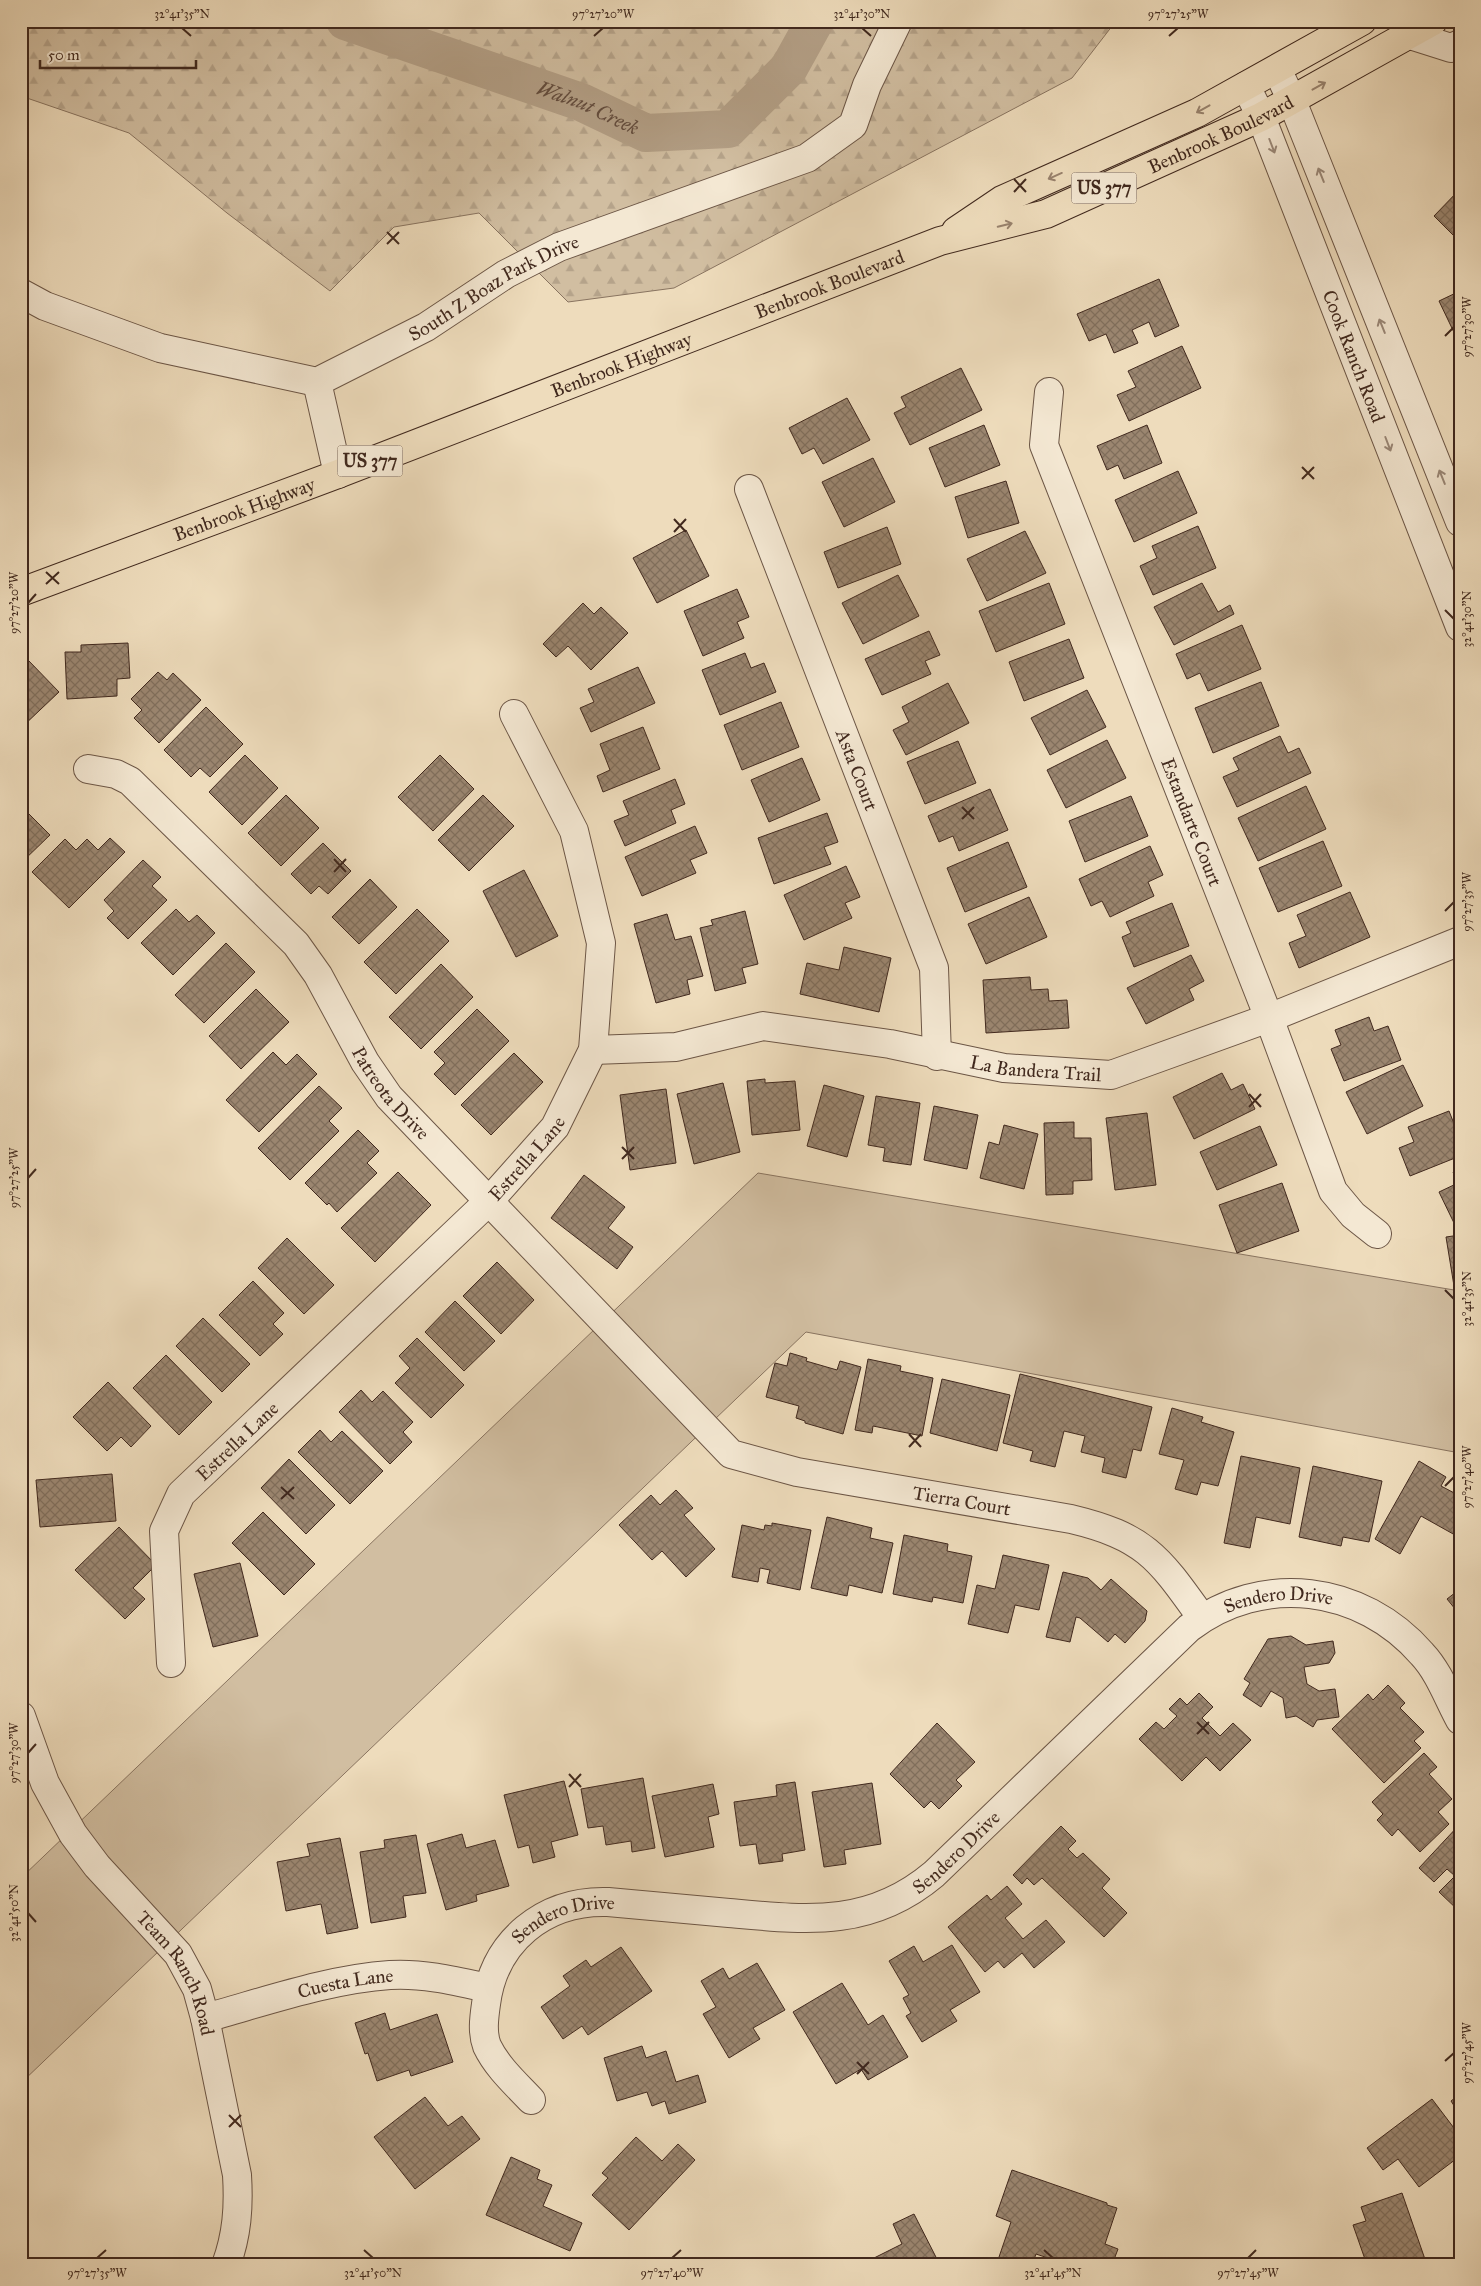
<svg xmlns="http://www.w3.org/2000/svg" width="1481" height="2286" font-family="'IM FELL Great Primer',serif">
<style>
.grass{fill:#d1bea1;stroke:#897460}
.forest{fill:url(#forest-firs);stroke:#897460}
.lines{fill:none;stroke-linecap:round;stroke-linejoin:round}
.river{stroke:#b39f86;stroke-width:38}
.building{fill:url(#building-cross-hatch);stroke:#41291e}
.minor-casing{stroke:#6c5646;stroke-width:30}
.major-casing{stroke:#41291e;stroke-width:30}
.minor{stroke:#f4e8d3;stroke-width:28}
.major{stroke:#eedcbc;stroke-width:28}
.oneway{stroke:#98826d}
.oneway2{stroke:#9a8878}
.ticks{fill:none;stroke:#41291e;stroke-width:2}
.labels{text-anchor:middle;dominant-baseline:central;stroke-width:4;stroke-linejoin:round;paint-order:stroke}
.shield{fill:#f4e8d3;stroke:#776254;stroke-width:1}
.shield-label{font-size:18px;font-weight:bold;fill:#41291e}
.street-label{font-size:19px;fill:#41291e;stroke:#f4e8d3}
.water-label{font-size:20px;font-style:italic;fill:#634c3d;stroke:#f4e8d3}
.neatline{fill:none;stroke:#41291e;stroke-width:2}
.ticks-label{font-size:12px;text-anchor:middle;fill:#41291e}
</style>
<defs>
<pattern id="forest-firs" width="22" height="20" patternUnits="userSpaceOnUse" patternTransform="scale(1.25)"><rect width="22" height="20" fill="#d1bea1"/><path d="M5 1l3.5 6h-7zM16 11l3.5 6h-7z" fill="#b5a38a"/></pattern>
<pattern id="building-cross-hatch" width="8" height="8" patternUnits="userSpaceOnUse" patternTransform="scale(1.25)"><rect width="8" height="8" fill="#9b8670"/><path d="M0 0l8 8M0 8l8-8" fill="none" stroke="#806e5b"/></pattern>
</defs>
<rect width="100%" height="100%" fill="#eedcbc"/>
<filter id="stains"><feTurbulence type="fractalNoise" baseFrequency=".004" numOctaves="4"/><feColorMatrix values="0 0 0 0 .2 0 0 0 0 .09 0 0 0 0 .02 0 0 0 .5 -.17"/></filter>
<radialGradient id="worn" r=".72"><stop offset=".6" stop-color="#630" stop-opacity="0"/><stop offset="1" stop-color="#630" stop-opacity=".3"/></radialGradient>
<path class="grass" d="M758 1173 1460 1291V1453L806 1332 21 2083V1878Z"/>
<path class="forest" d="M21 21H1116L1072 78 674 288 568 302 479 213 394 227 330 291 227 213 129 133 21 96Z"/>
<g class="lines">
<path class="river" id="s1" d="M345 21 581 102 646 133 728 129 789 68 815 21"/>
</g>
<path class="building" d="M1460 189V242L1434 216Z
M1159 279 1179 326 1155 337 1149 322 1132 330 1138 343 1114 353 1106 334 1089 341 1077 314Z
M1460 291V345L1439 301Z
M1182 346 1201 388 1129 421 1117 395 1136 387 1128 371Z
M961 368 982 410 910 445 894 413 906 407 901 397Z
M847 398 870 440 823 464 814 448 802 454 789 428Z
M984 425 1000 465 945 487 929 448Z
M1147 425 1162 463 1124 479 1118 465 1107 470 1097 446Z
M873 458 895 502 844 527 822 482Z
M1178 471 1197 513 1134 542 1115 500Z
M1006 481 1019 523 968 538 955 497Z
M1198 526 1216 568 1153 595 1140 566 1157 558 1152 546Z
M887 527 901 564 838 588 824 552Z
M686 530 709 576 657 603 633 558Z
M1025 531 1046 573 987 601 967 559Z
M898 575 919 616 863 644 842 603Z
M1049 583 1065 624 996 652 979 611Z
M1202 583 1218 612 1230 605 1234 614 1174 645 1154 607Z
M737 589 749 617 737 622 744 638 703 656 684 611Z
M583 603 594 614 601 607 628 633 591 670 568 646 556 657 543 644Z
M1242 625 1261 669 1208 691 1200 673 1187 679 1176 654Z
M929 631 940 655 925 661 931 674 882 695 865 659Z
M1069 639 1084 678 1024 701 1009 662Z
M128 643 130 678 117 679V696L67 699 65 652H81V645Z
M745 653 751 668 764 663 776 692 720 715 702 670Z
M28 660 59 692 21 728V666Z
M638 667 655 703 591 732 580 708 594 702 588 689Z
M158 672 167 680 173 673 201 700 159 743 134 718 142 710 131 699Z
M1261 682 1279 726 1213 753 1195 708Z
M948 683 969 723 906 755 893 730 909 722 902 707Z
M1087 690 1106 727 1050 755 1031 718Z
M781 702 799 747 742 770 724 725Z
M206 707 243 744 210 777 200 768 191 777 164 750Z
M643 727 660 769 603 792 597 776 610 770 600 744Z
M1280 736 1288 753 1299 748 1311 773 1237 807 1223 777 1239 770 1233 758Z
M1107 740 1126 778 1066 808 1047 770Z
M958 741 976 783 925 804 907 762Z
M245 755 278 788 242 825 209 792Z
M440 755 474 789 433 831 398 797Z
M802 758 820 800 769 822 751 780Z
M675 779 685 804 671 810 676 823 625 846 614 821 629 815 623 801Z
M1306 786 1326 829 1258 861 1238 818Z
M990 789 1008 830 959 851 953 836 939 842 928 816Z
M286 795 319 828 281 866 248 833Z
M483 795 514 826 469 871 438 840Z
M1131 796 1148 836 1085 862 1069 821Z
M21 806 50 835 21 863Z
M827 813 838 842 824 847 831 864 774 884 758 838Z
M695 826 707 853 690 860 696 873 642 896 625 857Z
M110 838 125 852 69 908 32 872 65 839 76 850 87 839 98 850Z
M1323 841 1342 886 1278 912 1259 868Z
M1008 842 1027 887 965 912 947 868Z
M323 843 351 871 328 894 319 886 311 894 291 874Z
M1150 846 1163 875 1148 882 1154 896 1110 917 1102 901 1091 906 1079 879Z
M143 860 161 877 152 886 167 900 128 939 107 918 114 911 104 900Z
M846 866 860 897 845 903 852 918 804 940 784 895Z
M524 870 558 936 516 957 483 891Z
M370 879 397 907 359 944 332 917Z
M1350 892 1370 937 1299 968 1289 943 1306 936 1297 915Z
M1029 897 1047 937 986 964 968 924Z
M1172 903 1189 946 1134 967 1122 937 1131 933 1126 922Z
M176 909 189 922 197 915 215 933 173 975 141 943Z
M417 909 449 941 396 994 364 962Z
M745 911 758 964 742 968 746 983 715 991 700 928 713 925 711 920Z
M667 914 675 940 691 936 703 976 687 980 690 994 656 1003 634 924Z
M226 943 255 972 204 1023 175 995Z
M844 947 891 958 879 1012 800 994 807 963 839 970Z
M1191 955 1204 981 1189 989 1194 1000 1146 1024 1127 988Z
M441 964 473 997 421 1049 389 1017Z
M1030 977 1031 990 1048 989 1049 1001 1067 1000 1069 1028 986 1033 983 980Z
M256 989 289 1022 241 1069 209 1036Z
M477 1009 509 1041 455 1095 434 1074 445 1063 434 1052Z
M1369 1017 1374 1031 1388 1026 1401 1060 1344 1081 1331 1049 1341 1045 1335 1030Z
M273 1052 286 1065 297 1054 317 1074 259 1132 226 1100Z
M514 1053 543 1082 491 1135 461 1105Z
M1403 1065 1423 1106 1367 1134 1346 1092Z
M1222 1073 1231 1090 1243 1084 1255 1109 1194 1139 1173 1097Z
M765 1079V1083L795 1081 800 1130 752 1135 747 1081Z
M723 1083 740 1152 694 1164 677 1094Z
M824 1085 864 1096 847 1157 807 1146Z
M319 1086 342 1108 329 1121 339 1131 290 1180 258 1148Z
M666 1089 676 1163 630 1170 620 1095Z
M876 1096 920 1103 911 1165 883 1161 885 1148 868 1145Z
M934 1106 978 1115 967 1169 924 1160Z
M1449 1111 1460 1139V1156L1410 1176 1399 1148 1414 1142 1408 1127Z
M1147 1113 1156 1185 1115 1190 1106 1118Z
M1074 1122V1138H1091L1092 1180 1073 1181V1194L1046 1195 1044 1123Z
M1004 1125 1038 1134 1024 1189 980 1178 989 1142 999 1145Z
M1260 1126 1277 1165 1217 1190 1200 1152Z
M358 1130 379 1151 367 1163 377 1173 337 1212 329 1203 327 1205 305 1183Z
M1460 1168V1220L1454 1223 1439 1192 1458 1183 1453 1172Z
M398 1172 431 1205 375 1262 341 1228Z
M584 1175 625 1207 608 1228 633 1247 617 1269 551 1218Z
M1282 1183 1299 1231 1237 1253 1219 1205Z
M1460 1235V1285L1454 1286 1446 1237Z
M287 1238 334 1285 304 1314 258 1268Z
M497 1262 534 1300 501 1334 463 1296Z
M253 1281 284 1313 273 1324 283 1334 260 1356 219 1315Z
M455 1301 495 1341 464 1371 425 1332Z
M203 1318 250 1364 222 1392 176 1346Z
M417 1338 464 1385 431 1418 395 1383 410 1368 399 1356Z
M790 1353 807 1358 806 1361 837 1370 840 1361 861 1367 843 1434 805 1423V1421L796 1418 799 1406 766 1397 775 1363 787 1366Z
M166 1355 212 1402 179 1435 133 1388Z
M868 1359 901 1366 900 1371 933 1378 922 1436 873 1426 872 1433 855 1430Z
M1020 1374 1152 1407 1141 1451 1133 1449 1126 1478 1102 1472 1105 1458 1081 1452 1085 1436 1064 1431 1055 1467 1030 1461 1033 1451 1003 1443Z
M942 1379 1010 1395 997 1451 930 1433Z
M108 1382 151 1426 131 1447 121 1437 107 1451 73 1417Z
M361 1390 372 1402 383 1391 413 1422 403 1432 412 1442 390 1464 339 1412Z
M1172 1408 1203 1417 1201 1422 1234 1432 1218 1486 1201 1482 1197 1495 1175 1489 1184 1460 1159 1454Z
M320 1430 331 1442 342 1431 383 1471 350 1504 298 1452Z
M1241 1456 1300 1468 1290 1524 1256 1517 1250 1548 1224 1543Z
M289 1459 335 1505 306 1534 261 1488Z
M1419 1461 1446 1477 1441 1486 1460 1496V1527L1455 1535 1421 1516 1400 1554 1375 1539Z
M1313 1466 1382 1481 1369 1542 1343 1537 1341 1546 1299 1537Z
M112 1474 116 1521 40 1527 36 1480Z
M676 1490 693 1508 684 1515 715 1549 686 1577 662 1551 652 1560 619 1525 651 1495 660 1505Z
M263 1512 315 1564 284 1595 232 1543Z
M827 1517 872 1528 870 1538 893 1543 882 1593 849 1585 847 1596 811 1588Z
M772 1523 811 1530 800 1590 767 1583 770 1570 760 1568 758 1582 732 1577 742 1525 764 1530 765 1525 772 1526Z
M119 1527 156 1565 133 1588 145 1599 125 1619 75 1570Z
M904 1535 948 1544 947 1551 972 1556 963 1603 933 1597 932 1602 893 1594Z
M1003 1555 1049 1565 1039 1610 1015 1605 1008 1633 968 1624 977 1585 995 1589Z
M240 1563 258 1636 213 1647 194 1574Z
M1063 1572 1088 1578 1101 1590 1111 1579 1147 1611 1145 1621 1125 1643 1115 1634 1108 1642 1080 1618 1076 1617 1070 1642 1046 1637Z
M1460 1589V1615L1447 1599Z
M1291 1636 1306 1645 1333 1641 1335 1653 1329 1663 1304 1667 1307 1684 1319 1691 1335 1689 1339 1717 1317 1720 1313 1727 1296 1716 1286 1718 1283 1698 1271 1691 1261 1707 1243 1695 1250 1683 1244 1679 1268 1639Z
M1388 1685 1405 1703 1400 1708 1424 1732 1414 1741 1421 1748 1384 1783 1332 1729 1368 1694 1373 1700Z
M1199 1693 1213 1707 1202 1718 1220 1736 1233 1723 1251 1740 1220 1771 1206 1757 1182 1781 1139 1739 1156 1722 1164 1729 1177 1716 1169 1709 1180 1698 1187 1705Z
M937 1723 975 1762 956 1780 962 1786 939 1809 931 1801 924 1808 890 1774Z
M1424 1753 1437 1767 1429 1774 1452 1799 1438 1812 1449 1824 1420 1852 1398 1829 1392 1836 1377 1820 1383 1814 1372 1802Z
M643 1778 655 1848 632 1852 631 1841 606 1845 603 1826 588 1828 581 1789Z
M564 1781 578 1835 551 1842 555 1857 533 1863 529 1845 518 1848 504 1795Z
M795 1782 805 1850 782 1854 783 1861 759 1864 756 1844 740 1846 734 1802 777 1796 776 1785Z
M872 1783 881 1844 844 1850 846 1864 824 1867 812 1792Z
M713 1784 719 1814 708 1817 714 1847 665 1857 652 1796Z
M1460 1824V1912L1439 1892 1455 1876 1447 1869 1434 1882 1419 1868Z
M1061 1826 1076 1841 1068 1849 1077 1858 1083 1853 1110 1879 1102 1888 1127 1913 1104 1937 1042 1878 1034 1885 1027 1878 1022 1884 1013 1875Z
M462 1834 466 1848 495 1840 509 1886 476 1895 477 1901 446 1910 427 1844Z
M416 1835 426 1893 403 1896 406 1917 371 1923 360 1852 385 1848 384 1840Z
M340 1838 358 1928 327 1934 321 1904 286 1911 277 1862 310 1856 307 1844Z
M1007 1886 1022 1904 1005 1918 1023 1939 1046 1920 1065 1942 1034 1968 1022 1953 1004 1968 998 1961 985 1972 948 1927 987 1895 991 1900Z
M952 1945 980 1992 950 2010 957 2021 922 2042 906 2016 911 2013 903 1998 909 1995 889 1961 914 1946 923 1962Z
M621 1947 652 1991 588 2035 582 2026 563 2039 541 2007 570 1986 563 1976 586 1960 591 1967Z
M757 1963 785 2010 753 2028 760 2039 729 2058 703 2014 716 2007 701 1981 723 1968 729 1979Z
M842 1983 868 2025 883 2015 908 2057 868 2080 861 2069 836 2084 793 2012Z
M385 2013 390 2030 437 2014 453 2062 411 2076 409 2070 377 2081 368 2053 365 2054 355 2023Z
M642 2046 646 2058 666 2051 676 2082 698 2075 706 2102 669 2114 665 2101 652 2106 647 2092 617 2101 604 2058Z
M1460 2094V2115L1451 2101Z
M425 2097 448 2126 462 2116 480 2139 415 2189 374 2137Z
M1432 2099 1460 2136V2156L1419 2187 1398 2159 1383 2170 1367 2148Z
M636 2137 662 2161 678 2144 695 2160 629 2230 592 2195 608 2178 602 2173Z
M511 2157 540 2170 537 2179 552 2185 543 2206 582 2223 570 2251 486 2215Z
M1012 2170 1107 2203V2205L1117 2208 1105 2244 1118 2249 1112 2265H1069L1036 2254 1032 2265H1024L999 2257 1011 2222 996 2216Z
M1402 2193 1427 2265H1367L1353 2225 1366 2221 1361 2207Z
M914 2214 940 2265H867L866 2262 902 2244 893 2224Z"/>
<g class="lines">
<defs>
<g id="minor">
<path d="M1410 35 1451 48 1460 44"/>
<path d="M1277 69 1292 101 1460 522"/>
<path id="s2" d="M1246 86 1261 117 1460 627"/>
<path id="s3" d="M21 293 45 306 160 348 317 382 426 327 506 274 559 247 807 158 853 125 867 85 898 21"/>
<path d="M317 382 338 474"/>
<path id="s4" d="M1049 392 1044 445 1269 1018 1333 1191 1353 1215 1377 1234"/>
<path id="s5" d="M749 489 934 968 937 1056"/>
<path id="s6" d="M88 769 116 774 130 781 296 944 318 975 365 1062 389 1097 731 1454 797 1472 1071 1519C1146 1537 1159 1558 1202 1618"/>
<path id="s7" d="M593 1050 676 1047 763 1026 890 1044 1004 1068 1111 1075 1269 1018 1460 941"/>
<path id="s8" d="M171 1663 164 1531 181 1494 490 1200 555 1127 593 1050 601 943 574 831 514 714"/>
<path id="s9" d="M21 1716 45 1783 73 1834 97 1866 178 1954 197 1989 205 2018 237 2175C239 2207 237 2235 226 2265"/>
<path id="s10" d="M205 2018C264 2002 329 1979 390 1975 423 1973 456 1981 488 1988"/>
<path id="s11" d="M531 2100C516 2084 497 2067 487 2046 482 2033 484 2018 486 2004 494 1941 544 1900 608 1902 648 1906 689 1909 729 1913 807 1920 870 1928 934 1874L1189 1628C1262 1572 1362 1585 1422 1654 1439 1672 1448 1698 1460 1720"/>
</g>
<g id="major">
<path d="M956 231 1002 200 1197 113 1362 21"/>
<path id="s12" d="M21 592 338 474 940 241 1046 214 1261 117 1433 21"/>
</g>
</defs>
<use href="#minor" class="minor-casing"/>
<use href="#major" class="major-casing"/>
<use href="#minor" class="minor"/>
<use href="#major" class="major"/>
</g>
<defs><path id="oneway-shaft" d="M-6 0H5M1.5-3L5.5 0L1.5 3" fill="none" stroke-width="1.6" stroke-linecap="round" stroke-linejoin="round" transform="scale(1.25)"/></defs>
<g class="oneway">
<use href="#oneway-shaft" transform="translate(1319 86) rotate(-29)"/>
<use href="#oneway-shaft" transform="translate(1203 109) rotate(151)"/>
<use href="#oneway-shaft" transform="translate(1055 176) rotate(156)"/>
<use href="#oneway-shaft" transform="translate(1005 225) rotate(-14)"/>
</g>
<g class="oneway2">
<use href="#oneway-shaft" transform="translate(1272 146) rotate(69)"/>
<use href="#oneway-shaft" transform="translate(1321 175) rotate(-112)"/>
<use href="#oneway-shaft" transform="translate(1382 326) rotate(-112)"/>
<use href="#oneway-shaft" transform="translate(1388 444) rotate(69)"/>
<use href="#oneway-shaft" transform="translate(1442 477) rotate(-112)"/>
</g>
<path class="ticks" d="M182 28 191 36M862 28 871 36M594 36 603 28M1169 36 1178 28M1014 179 1026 192M1014 192 1026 179M387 232 399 244M387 244 399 232M1445 336 1454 327M1302 467 1314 479M1302 479 1314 467M674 519 686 532M674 532 686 519M46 572 59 584M46 584 59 572M28 603 36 594M1445 610 1454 619M962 807 974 819M962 819 974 807M334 859 346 872M334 872 346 859M1445 911 1454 902M1249 1094 1261 1107M1249 1107 1261 1094M622 1147 634 1159M622 1159 634 1147M28 1178 36 1169M1445 1290 1454 1299M909 1434 921 1447M909 1447 921 1434M1445 1486 1454 1477M281 1487 294 1499M281 1499 294 1487M1197 1722 1209 1734M1197 1734 1209 1722M28 1753 36 1744M569 1774 581 1787M569 1787 581 1774M28 1913 36 1922M1445 2061 1454 2053M857 2062 869 2074M857 2074 869 2062M229 2115 241 2127M229 2127 241 2115M364 2250 373 2258M1044 2250 1053 2258M97 2258 106 2250M672 2258 681 2250M1248 2258 1256 2250"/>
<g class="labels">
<g class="shield">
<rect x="1071.5" y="172.5" width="65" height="31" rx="4"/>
<rect x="337.5" y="445.5" width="65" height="31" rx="4"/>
</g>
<g class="shield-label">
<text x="1104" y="188">US 377</text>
<text x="370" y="461">US 377</text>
</g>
<g class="street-label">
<text stroke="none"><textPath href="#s12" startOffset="1285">Benbrook Boulevard</textPath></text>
<text stroke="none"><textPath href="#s12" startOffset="865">Benbrook Boulevard</textPath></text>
<text stroke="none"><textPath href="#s3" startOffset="511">South Z Boaz Park Drive</textPath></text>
<text stroke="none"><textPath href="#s2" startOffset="291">Cook Ranch Road</textPath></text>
<text stroke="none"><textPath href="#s12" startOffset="642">Benbrook Highway</textPath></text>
<text stroke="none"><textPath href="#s12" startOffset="238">Benbrook Highway</textPath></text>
<text stroke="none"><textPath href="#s5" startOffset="301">Asta Court</textPath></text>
<text stroke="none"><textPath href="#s4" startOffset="458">Estandarte Court</textPath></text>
<text stroke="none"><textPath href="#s7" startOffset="449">La Bandera Trail</textPath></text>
<text stroke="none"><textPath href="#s6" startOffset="454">Patreota Drive</textPath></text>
<text stroke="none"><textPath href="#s8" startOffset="655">Estrella Lane</textPath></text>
<text stroke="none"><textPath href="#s8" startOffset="250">Estrella Lane</textPath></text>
<text stroke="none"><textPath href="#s6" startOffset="1186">Tierra Court</textPath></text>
<text stroke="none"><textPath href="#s11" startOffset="1076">Sendero Drive</textPath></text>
<text stroke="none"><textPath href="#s11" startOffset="656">Sendero Drive</textPath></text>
<text stroke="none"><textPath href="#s11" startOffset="239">Sendero Drive</textPath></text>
<text stroke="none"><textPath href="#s9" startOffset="305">Team Ranch Road</textPath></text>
<text stroke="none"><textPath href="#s10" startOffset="145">Cuesta Lane</textPath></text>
</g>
<g class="water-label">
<text stroke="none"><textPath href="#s1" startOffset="258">Walnut Creek</textPath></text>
</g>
</g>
<rect width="1481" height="2286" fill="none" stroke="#eedcbc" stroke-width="55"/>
<path d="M40 60v8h156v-8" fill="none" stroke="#41291e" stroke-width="2.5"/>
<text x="48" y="60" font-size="15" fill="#41291e" stroke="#f4e8d3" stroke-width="4" paint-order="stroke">50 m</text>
<rect x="28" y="28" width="1426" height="2230" class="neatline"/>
<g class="ticks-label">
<text x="182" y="18">32°41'35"N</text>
<text x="603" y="18">97°27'20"W</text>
<text x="862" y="18">32°41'30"N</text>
<text x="1178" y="18">97°27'25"W</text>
<text transform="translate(1467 327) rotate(-90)" y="4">97°27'30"W</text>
<text transform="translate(14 603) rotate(-90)" y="4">97°27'20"W</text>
<text transform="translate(1467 619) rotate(-90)" y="4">32°41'30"N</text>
<text transform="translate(1467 902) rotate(-90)" y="4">97°27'35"W</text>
<text transform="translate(14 1178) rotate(-90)" y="4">97°27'25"W</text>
<text transform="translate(1467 1299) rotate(-90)" y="4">32°41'35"N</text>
<text transform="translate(1467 1477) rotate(-90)" y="4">97°27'40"W</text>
<text transform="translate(14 1753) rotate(-90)" y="4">97°27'30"W</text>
<text transform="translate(14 1913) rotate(-90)" y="4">32°41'50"N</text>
<text transform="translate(1467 2053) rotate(-90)" y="4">97°27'45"W</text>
<text x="97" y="2277">97°27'35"W</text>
<text x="373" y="2277">32°41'50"N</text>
<text x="672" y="2277">97°27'40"W</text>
<text x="1053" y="2277">32°41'45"N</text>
<text x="1248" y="2277">97°27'45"W</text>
</g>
<rect width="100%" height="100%" filter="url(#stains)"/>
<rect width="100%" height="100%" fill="url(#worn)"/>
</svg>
